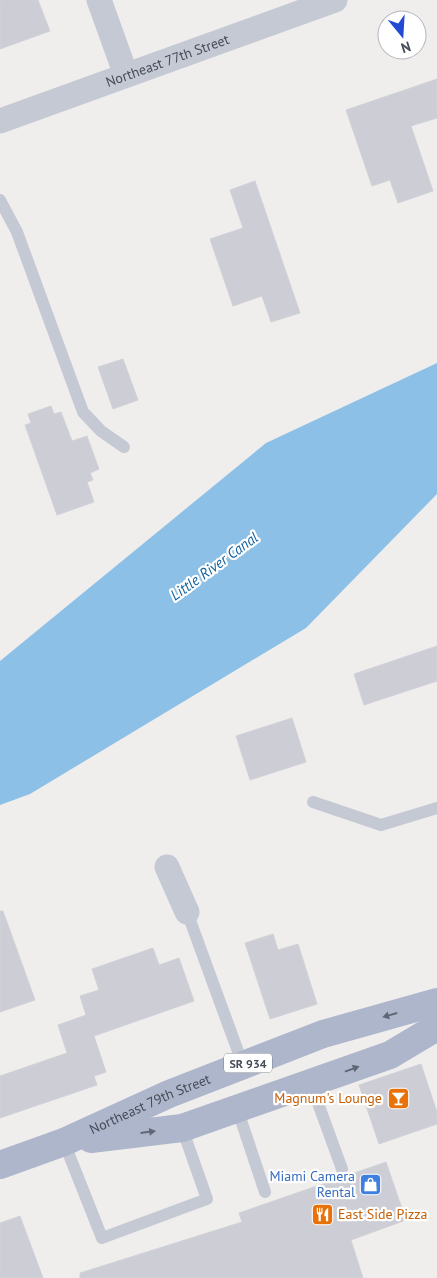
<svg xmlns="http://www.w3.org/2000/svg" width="437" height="1278" font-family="'PT Sans',sans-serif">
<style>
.water{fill:#8dc0e6}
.building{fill:#cdced5;stroke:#d1d2d8}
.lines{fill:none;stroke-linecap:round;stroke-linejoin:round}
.lane{stroke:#c4c9d4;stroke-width:12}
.street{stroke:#c4c9d4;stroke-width:25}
.primary{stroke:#aeb6cb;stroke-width:28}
.oneway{fill:#606676}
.labels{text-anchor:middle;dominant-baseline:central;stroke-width:4.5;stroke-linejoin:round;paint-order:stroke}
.shield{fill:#fff;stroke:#7e828b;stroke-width:1}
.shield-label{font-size:12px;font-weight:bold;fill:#464c59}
.street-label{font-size:14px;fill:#464c59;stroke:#fff}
.food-label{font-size:14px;fill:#c56008;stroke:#fff;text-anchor:end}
.shop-label{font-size:14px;fill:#366cbe;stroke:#fff;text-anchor:end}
.water-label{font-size:15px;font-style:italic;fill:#14639f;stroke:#fff}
</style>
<rect width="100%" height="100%" fill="#f0eeed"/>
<path class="water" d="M437 363V494L306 628 30 794 0 805V661L266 443Z"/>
<path class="building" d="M0 0H38L50 31 0 49Z
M437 79V118L411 126 433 191 398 203 390 180 372 186 346 110Z
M255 181 300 313 271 322 262 296 233 306 210 239 243 228 230 190Z
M123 359 138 400 113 409 98 367Z
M51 406 54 414 61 412 72 441 87 436 99 469 90 473 93 480 87 482 94 502 57 515 25 425 31 423 28 414Z
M437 646V681L364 705 354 674Z
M292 718 306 762 250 780 236 736Z
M0 911H3L35 1000 0 1012Z
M273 934 278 950 298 944 317 1004 270 1019 245 943Z
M153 948 159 965 179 958 194 1001 94 1036 106 1072 94 1076 97 1085 0 1118V1076L67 1053 58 1025 86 1015 80 996 99 990 92 969Z
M421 1064 437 1112V1124L379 1144 359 1085Z
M386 1162 406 1220 351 1240 363 1278H80V1273L242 1222 239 1213Z
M20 1216 43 1278H0V1223Z"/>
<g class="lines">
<path class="lane" d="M0 200 17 232 83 412 101 431 124 447
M313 802 381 825 437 808
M187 912 243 1065
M311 1084 342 1169
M237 1108 265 1192
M64 1142 102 1238 207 1199 182 1128"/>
<g class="street">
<path d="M99 0 126 75"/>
<path id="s1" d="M0 121 335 0"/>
<path d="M167 867 187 912"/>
</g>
<g class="primary">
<path d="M91 1139 182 1128 390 1055 437 1027"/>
<path id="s2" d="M0 1165 64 1142 169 1094 323 1034 437 1002"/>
</g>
</g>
<defs><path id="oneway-solid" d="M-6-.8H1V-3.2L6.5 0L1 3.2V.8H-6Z" transform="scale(1.25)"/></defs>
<g class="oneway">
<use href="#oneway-solid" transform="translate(390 1015) rotate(164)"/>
<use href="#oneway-solid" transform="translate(352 1069) rotate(-20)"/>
<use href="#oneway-solid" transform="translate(148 1132) rotate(-7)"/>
</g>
<defs>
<symbol id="bar-square" viewBox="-11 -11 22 22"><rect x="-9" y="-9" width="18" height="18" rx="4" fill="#e8710a" stroke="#fff"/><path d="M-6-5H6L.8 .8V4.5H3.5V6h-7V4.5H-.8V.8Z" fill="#fff"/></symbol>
<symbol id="shop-square" viewBox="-11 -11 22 22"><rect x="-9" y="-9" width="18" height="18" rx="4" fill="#3f7fe0" stroke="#fff"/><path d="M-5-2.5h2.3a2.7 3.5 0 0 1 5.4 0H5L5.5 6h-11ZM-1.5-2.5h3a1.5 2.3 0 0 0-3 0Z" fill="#fff"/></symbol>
<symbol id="restaurant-square" viewBox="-11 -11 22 22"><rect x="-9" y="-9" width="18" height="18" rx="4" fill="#e8710a" stroke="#fff"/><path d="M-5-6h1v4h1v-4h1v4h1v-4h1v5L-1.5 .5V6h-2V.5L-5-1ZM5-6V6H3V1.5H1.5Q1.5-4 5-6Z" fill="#fff"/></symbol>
</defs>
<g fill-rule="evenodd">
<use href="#bar-square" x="386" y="1086" width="25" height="25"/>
<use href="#shop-square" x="358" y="1172" width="25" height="25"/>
<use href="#restaurant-square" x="310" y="1202" width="25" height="25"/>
</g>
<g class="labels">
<rect class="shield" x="224" y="1053.5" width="48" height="19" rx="4"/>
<g class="shield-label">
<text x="248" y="1063">SR 934</text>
</g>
<g class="street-label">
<text stroke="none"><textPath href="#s1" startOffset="178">Northeast 77th Street</textPath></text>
<text stroke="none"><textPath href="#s2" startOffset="162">Northeast 79th Street</textPath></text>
</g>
<g class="food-label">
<text x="382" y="1098">Magnum's Lounge</text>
<text x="338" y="1214" text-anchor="start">East Side Pizza</text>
</g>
<g class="shop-label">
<text x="355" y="1176">Miami Camera<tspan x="355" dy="16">Rental</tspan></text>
</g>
<g class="water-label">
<text transform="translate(214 566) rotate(-36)">Little River Canal</text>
</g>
</g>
<g transform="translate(402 35) rotate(162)"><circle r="24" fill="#ffffff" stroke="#b5b7bd"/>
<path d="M0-4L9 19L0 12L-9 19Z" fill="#234ad4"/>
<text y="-8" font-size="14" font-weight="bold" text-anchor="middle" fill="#464c59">N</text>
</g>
</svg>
